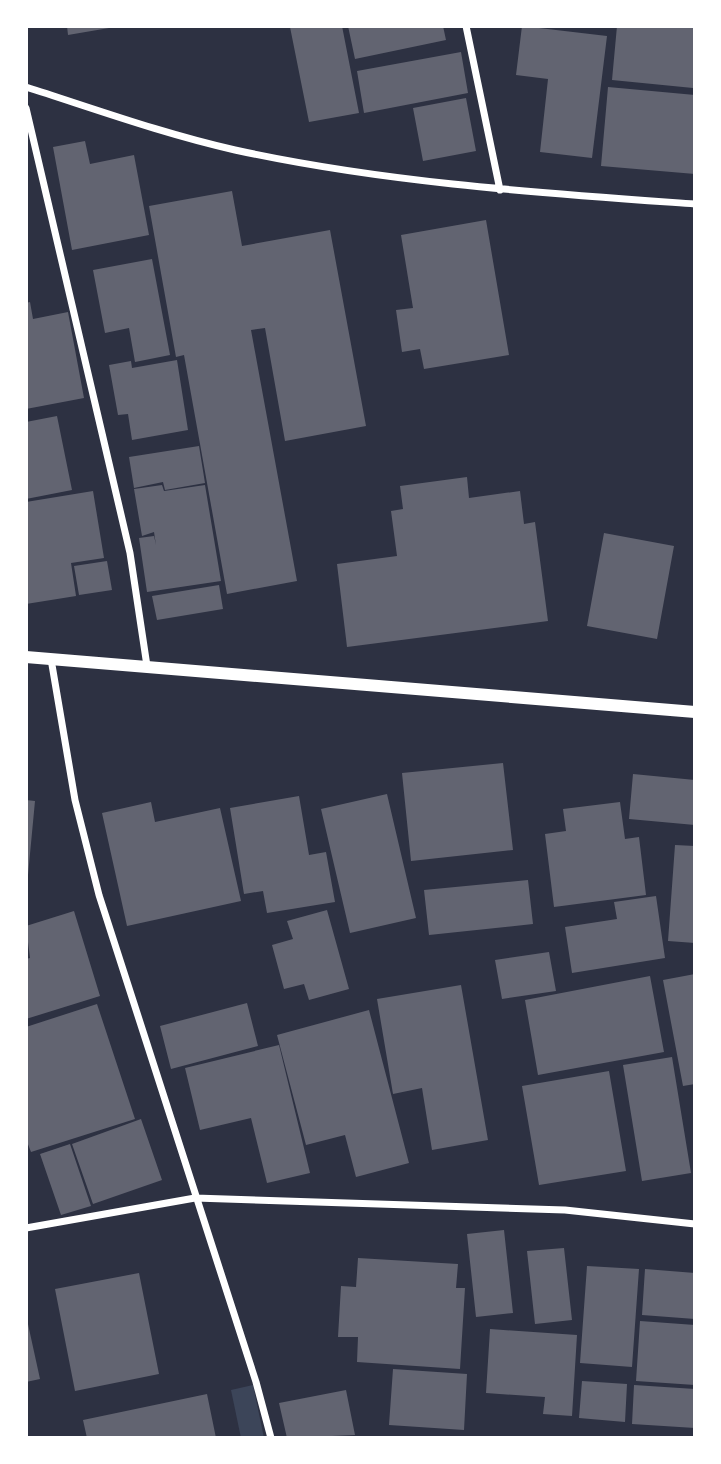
<svg xmlns="http://www.w3.org/2000/svg" width="721" height="1464" font-family="'Roboto Serif',serif">
<style>
.green{fill:#3c4559}
.building{fill:#626471}
.lines{fill:none;stroke-linecap:round;stroke-linejoin:round}
.minor{stroke:#fff;stroke-width:7}
.tertiary{stroke:#fff;stroke-width:12}
</style>
<rect width="100%" height="100%" fill="#2d3142"/>
<path class="green" d="M253 1385 264 1438H241L231 1390Z"/>
<path class="building" d="M67 26H109V28L68 35Z
M342 26 359 113 309 122 290 27Z
M348 26H443L446 40 355 59Z
M522 26 607 36 592 158 540 152 548 79 516 75Z
M617 26 695 27 693 88 612 80Z
M461 52 468 93 364 113 357 71Z
M608 87 695 95V174L601 166Z
M466 98 476 151 423 161 413 108Z
M85 141 90 164 134 155 149 235 72 250 53 147Z
M232 191 242 246 330 230 366 426 285 441 265 328 251 330 297 581 227 594 184 355 176 357 149 206Z
M486 220 509 355 424 369 420 349 402 352 396 310 413 308 401 235Z
M152 259 170 355 135 362 129 328 105 333 93 270Z
M30 302 33 319 68 312 84 398 26 409V303Z
M177 360 188 430 132 440 128 414 118 415 109 365 131 361 132 368Z
M57 416 72 490 26 499V422Z
M199 446 205 483 165 490 163 482 134 488 129 457Z
M467 477 469 498 520 491 524 524 535 522 548 621 347 647 337 564 397 556 391 511 403 509 400 486Z
M162 485 164 491 205 485 221 581 147 592 139 538 154 536 156 545 154 532 142 536 134 489Z
M93 491 104 558 71 563 76 596 26 604V502Z
M604 533 674 546 657 639 587 626Z
M107 561 112 590 79 595 74 566Z
M219 585 223 609 157 620 152 596Z
M503 763 513 850 411 861 402 773Z
M633 774 695 780V825L629 819Z
M387 794 416 918 350 933 321 809Z
M299 796 309 855 326 852 335 902 267 913 263 891 244 894 230 808Z
M26 800 35 801 28 875H26Z
M151 802 155 822 220 808 241 901 127 926 102 813Z
M620 802 625 839 639 837 646 895 554 907 545 834 566 831 563 809Z
M675 845 695 846V943L668 941Z
M528 880 533 924 429 935 424 890Z
M656 896 665 958 572 973 565 927 617 919 614 902Z
M327 910 349 989 309 1000 304 984 284 989 272 945 293 939 287 921Z
M74 911 100 996 26 1019V959L30 958 26 926Z
M549 952 556 991 502 999 495 960Z
M695 974V1084L683 1086 663 980Z
M650 976 664 1052 538 1075 525 1000Z
M461 985 488 1140 432 1150 422 1088 393 1094 377 999Z
M247 1003 258 1046 171 1069 160 1026Z
M97 1004 135 1119 31 1152 26 1139V1027Z
M369 1010 409 1163 356 1177 345 1135 306 1145 277 1035Z
M279 1045 310 1173 267 1183 251 1118 200 1130 185 1068Z
M672 1057 691 1173 642 1181 623 1065Z
M609 1071 626 1171 539 1185 522 1086Z
M141 1119 162 1180 93 1204 72 1144Z
M70 1144 91 1206 61 1215 40 1154Z
M504 1230 513 1313 476 1317 467 1234Z
M564 1248 572 1320 535 1324 527 1251Z
M358 1258 458 1264 456 1288H465L460 1369 357 1362 358 1337H338L341 1286 356 1287Z
M587 1266 639 1269 632 1367 580 1363Z
M645 1269 695 1273V1319L642 1315Z
M139 1273 159 1374 75 1391 55 1289Z
M26 1315 40 1379 26 1382Z
M640 1321 695 1325V1385L636 1381Z
M490 1329 577 1335 572 1416 543 1414 545 1397 486 1393Z
M393 1369 467 1374 464 1430 389 1425Z
M582 1381 627 1384 625 1422 579 1418Z
M634 1385 695 1389V1428L632 1424Z
M346 1390 355 1435 287 1438 279 1403Z
M207 1394 216 1438H87L83 1420Z"/>
<g class="lines">
<path class="minor" d="M466 26 500 190
M26 87C95 109 164 134 235 150 386 183 542 193 695 204
M26 108 130 553 147 666
M51 659 75 800 99 895 256 1382 271 1438
M26 1228 195 1198 565 1210 695 1224"/>
<path class="tertiary" d="M26 657 695 712"/>
</g>
<rect width="721" height="1464" fill="none" stroke="#ffffff" stroke-width="56"/>
</svg>
